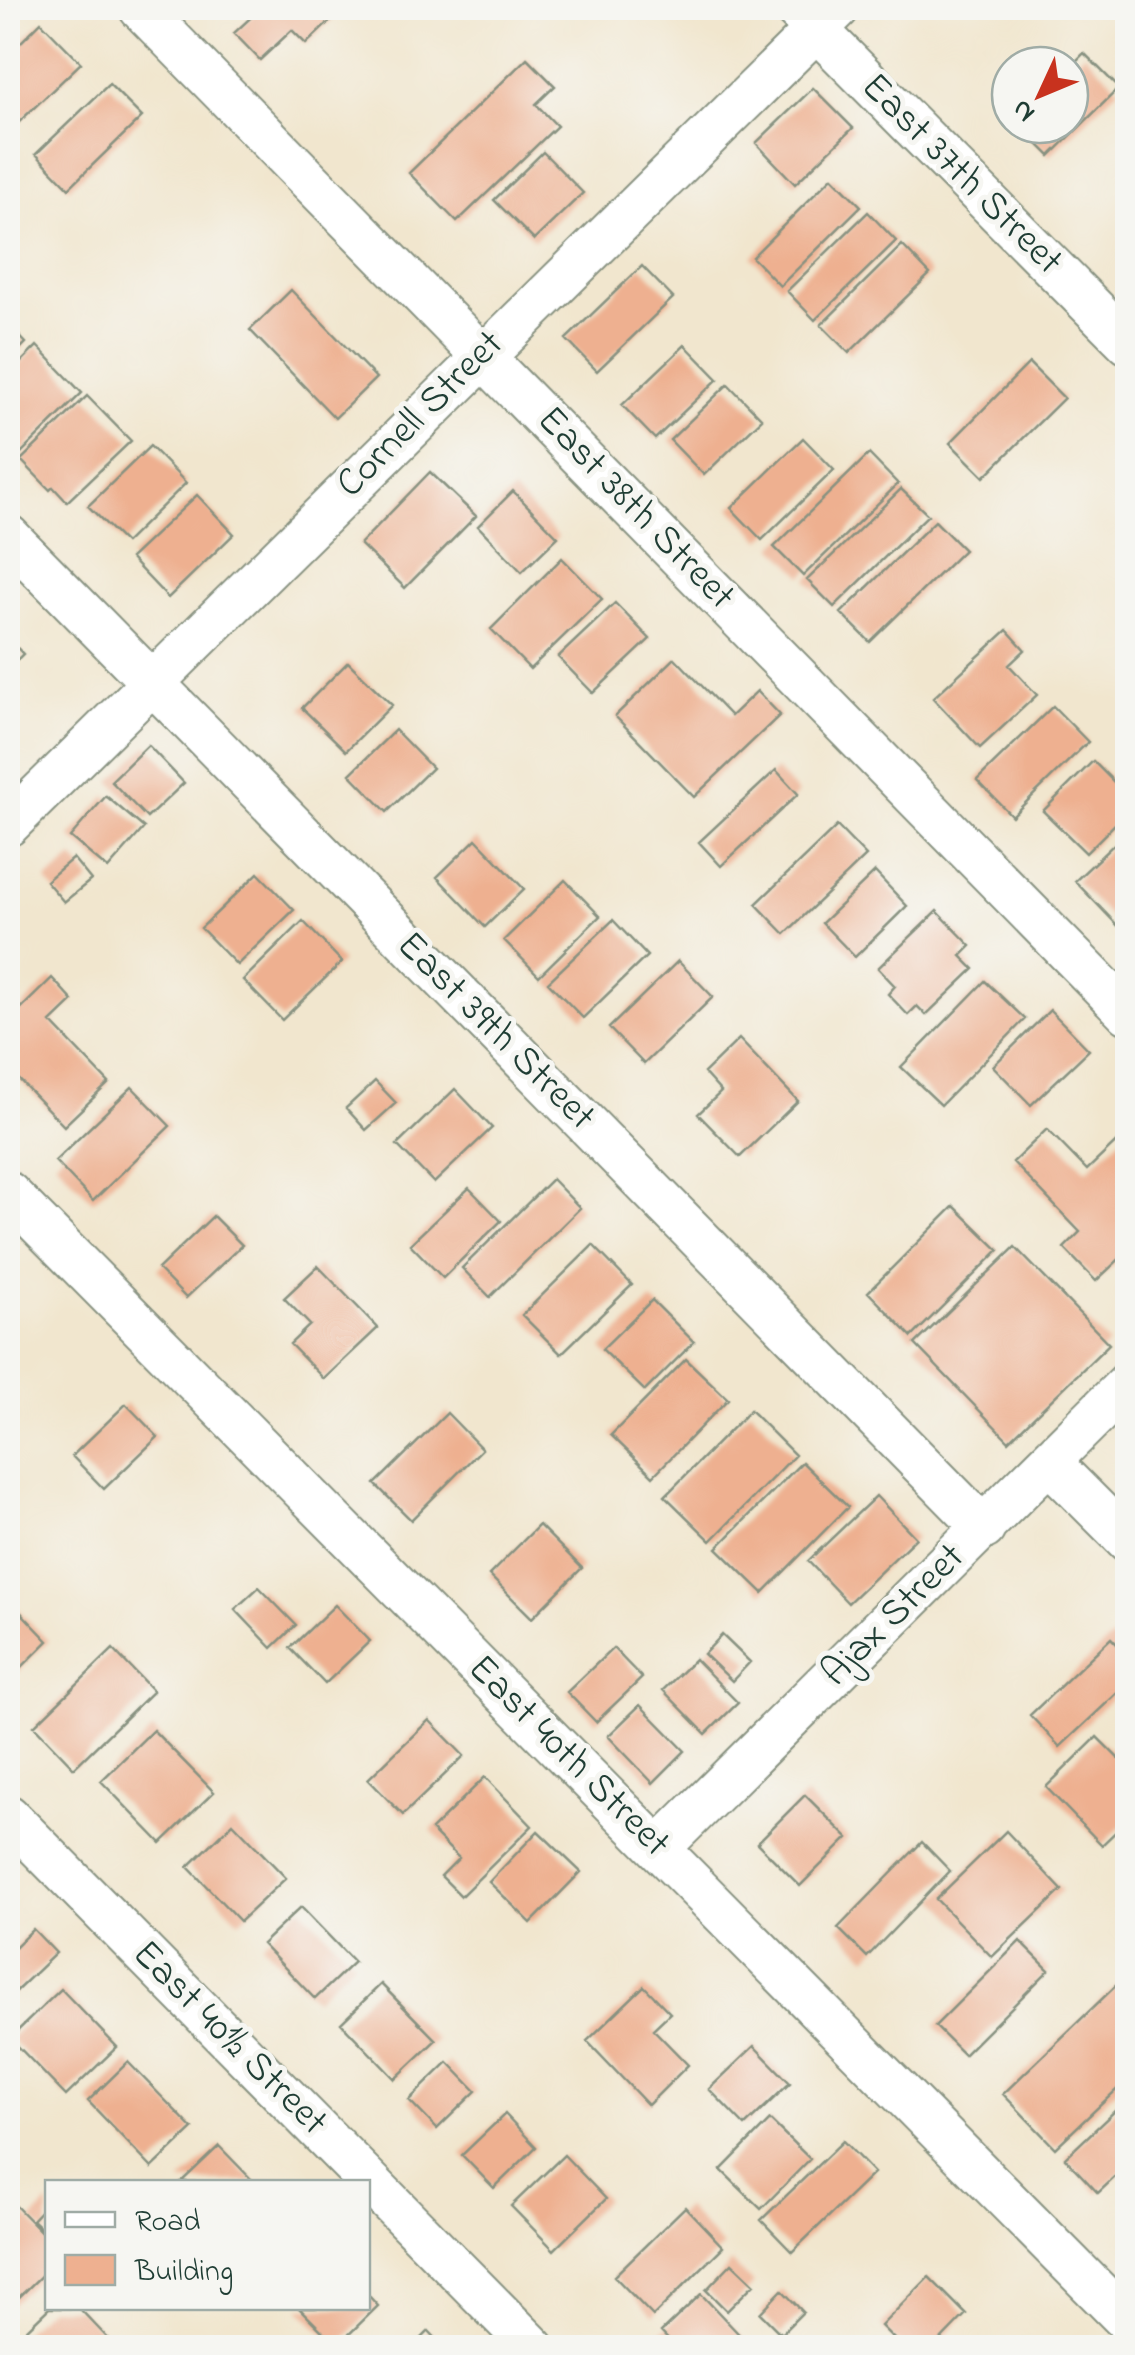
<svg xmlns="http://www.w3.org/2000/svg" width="1135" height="2355" font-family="'Indie Flower',sans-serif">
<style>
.building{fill:#eeb090}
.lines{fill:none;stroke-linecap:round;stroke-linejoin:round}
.minor-casing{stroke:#889281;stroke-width:46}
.minor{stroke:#fff;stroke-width:42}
.labels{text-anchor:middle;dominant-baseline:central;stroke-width:10;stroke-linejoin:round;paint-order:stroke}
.street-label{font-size:40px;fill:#1f3d34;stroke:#f6f6f2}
</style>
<rect width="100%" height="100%" fill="#f6f6f2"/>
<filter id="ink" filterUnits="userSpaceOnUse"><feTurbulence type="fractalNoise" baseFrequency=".01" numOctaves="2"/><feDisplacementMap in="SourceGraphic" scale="20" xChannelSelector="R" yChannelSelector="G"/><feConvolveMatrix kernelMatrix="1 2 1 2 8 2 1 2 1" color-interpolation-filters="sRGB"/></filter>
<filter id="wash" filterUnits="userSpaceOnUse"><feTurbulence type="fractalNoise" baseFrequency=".0048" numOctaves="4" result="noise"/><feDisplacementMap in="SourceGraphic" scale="40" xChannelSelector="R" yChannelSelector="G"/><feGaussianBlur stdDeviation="2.25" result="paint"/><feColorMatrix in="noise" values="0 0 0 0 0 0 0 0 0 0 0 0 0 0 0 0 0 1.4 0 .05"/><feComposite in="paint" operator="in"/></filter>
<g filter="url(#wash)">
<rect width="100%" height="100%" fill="#f1e6ce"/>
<g id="blocks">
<path class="building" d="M261 8H344L306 44 292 30 260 60 234 33Z
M41 22 81 63 14 127 8 120V55Z
M1084 53 1119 88 1050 156 1019 125H1070V67Z
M527 58 555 86 536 104 557 126 457 222 409 173Z
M109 84 142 117 69 188 36 154Z
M813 88 853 128 795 184 756 143Z
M543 152 583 193 534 240 494 200Z
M832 177 861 206 780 286 752 257Z
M868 212 896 241 815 320 787 291Z
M902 245 930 274 849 353 821 325Z
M642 266 673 298 597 371 566 339Z
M291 290 376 378 335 418 250 330Z
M8 324 26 343 8 361Z
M685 345 718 379 655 439 622 405Z
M37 346 82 393 17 457 8 447V375Z
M1029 363 1064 398 984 477 950 443Z
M728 384 762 419 704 475 670 440Z
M87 396 131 441 67 502 53 487 50 490 21 460Z
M803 438 834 470 762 540 731 508Z
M150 446 186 483 125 543 88 506Z
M869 454 898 484 803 576 774 547Z
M430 472 476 516 405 588 360 544Z
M901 489 928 515 834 607 807 580Z
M513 491 558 537 522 572 478 526Z
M197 495 234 534 168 598 130 558Z
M935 521 964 550 870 642 841 613Z
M562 558 602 599 530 669 491 629Z
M615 603 650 639 593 693 558 657Z
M1007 630 1025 650 1009 665 1037 695 980 748 933 698Z
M8 638 23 654 8 669Z
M675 658 731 716 757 691 780 715 694 797 615 716Z
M348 662 392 705 346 751 302 708Z
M1053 706 1088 742 1012 816 977 780Z
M395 730 432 768 387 812 350 774Z
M148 745 184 783 147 818 111 781Z
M1093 761 1128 796V811L1086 853 1043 811Z
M776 770 798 794 721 866 699 842Z
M106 796 144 828 108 869 70 837Z
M837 826 866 856 785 934 756 904Z
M1128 831V920L1120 928 1075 881Z
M476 839 524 889 485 927 437 877Z
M73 858 91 880 64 902 46 881Z
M875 872 907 906 855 957 822 923Z
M258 873 294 910 237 965 201 928Z
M565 880 600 916 539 976 504 940Z
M937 911 971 946 961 956 974 969 926 1015 917 1006 908 1015 888 994 895 986 878 968Z
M613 920 647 956 583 1018 548 982Z
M303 921 342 962 282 1020 243 980Z
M678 961 713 997 644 1064 609 1028Z
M52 978 73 1001 51 1022 109 1083 64 1126 8 1068V1021Z
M985 981 1025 1019 941 1105 901 1067Z
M1050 1010 1089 1050 1031 1105 993 1066Z
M739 1039 798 1101 740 1157 698 1114 721 1092 704 1073Z
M375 1081 396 1103 366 1130 346 1108Z
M132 1087 170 1126 93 1201 55 1161Z
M455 1089 492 1128 434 1183 397 1145Z
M1047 1129 1087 1170 1128 1131V1251L1096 1281 1064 1248 1080 1232 1013 1162Z
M552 1179 580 1208 490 1297 462 1268Z
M469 1188 501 1221 443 1278 410 1244Z
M954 1206 999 1250 912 1337 868 1292Z
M213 1216 242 1245 186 1298 158 1269Z
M593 1245 632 1285 561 1354 522 1315Z
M1015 1247 1109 1344 1009 1441 915 1344Z
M318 1266 378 1328 324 1379 290 1344 310 1325 284 1298Z
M652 1300 694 1342 645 1391 602 1349Z
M686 1359 728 1399 653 1476 611 1435Z
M126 1404 158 1437 104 1489 72 1456Z
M750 1410 795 1455 711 1541 665 1496Z
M447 1413 482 1449 411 1520 375 1484Z
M802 1462 848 1507 763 1593 717 1548Z
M876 1496 916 1538 848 1603 808 1561Z
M539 1525 582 1568 532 1618 489 1575Z
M259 1587 296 1625 272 1648 235 1609Z
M8 1599 48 1641 8 1681Z
M335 1605 370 1641 325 1684 290 1648Z
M722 1635 750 1662 732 1681 704 1654Z
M1111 1638 1128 1655V1683L1060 1747 1030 1715Z
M613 1648 642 1678 596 1722 567 1692Z
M113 1649 153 1691 74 1768 34 1726Z
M695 1659 738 1703 706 1734 663 1690Z
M640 1705 685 1751 653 1783 608 1736Z
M429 1720 464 1756 403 1815 368 1779Z
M153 1730 214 1792 161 1843 101 1781Z
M1097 1737 1128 1768V1820L1102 1845 1046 1787Z
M485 1777 532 1826 461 1896 441 1876 459 1858 431 1830Z
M805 1795 848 1838 800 1886 757 1843Z
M233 1823 286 1878 240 1921 188 1867Z
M538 1831 581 1872 531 1923 489 1882Z
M1006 1831 1062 1890 992 1957 936 1899Z
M922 1842 950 1871 867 1957 838 1928Z
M301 1907 354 1962 315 1999 262 1944Z
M33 1929 56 1953 8 1999V1946L12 1950Z
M1020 1941 1049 1970 964 2055 935 2026Z
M1128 1974V2079L1055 2148 1003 2094Z
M381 1984 436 2040 395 2079 341 2023Z
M644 1986 670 2013 653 2029 688 2065 648 2105 587 2041Z
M61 1989 117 2047 66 2096 10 2038Z
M754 2046 790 2083 745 2126 709 2089Z
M128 2062 193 2129 152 2168 88 2101Z
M448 2062 476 2091 437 2129 409 2100Z
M1120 2106 1128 2114V2165L1098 2193 1065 2158Z
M505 2114 536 2147 494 2188 462 2155Z
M770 2120 810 2159 761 2209 721 2170Z
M843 2141 874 2173 792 2252 761 2220Z
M219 2146 254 2182H181Z
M564 2155 606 2199 554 2250 511 2206Z
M8 2198 48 2239V2269L8 2308Z
M48 2203V2235L32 2220Z
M685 2207 723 2247 653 2316 614 2276Z
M732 2263 754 2284 727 2311 706 2290Z
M929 2277 966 2314 933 2348H903L881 2326Z
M782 2290 803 2312 781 2334 760 2313Z
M701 2294 752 2348H676L661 2332Z
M368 2295 378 2306 337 2346 299 2308H368Z
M49 2308H79L117 2348H39L24 2332Z
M429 2331 445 2348H412Z"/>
</g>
</g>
<g filter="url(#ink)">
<use href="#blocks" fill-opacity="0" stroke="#889281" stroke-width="2.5"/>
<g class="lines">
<defs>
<path id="minor" d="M140 8 1128 1013
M795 8 1128 343
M8 536 984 1528
M8 825 838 8
M8 1193 1128 2322
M1049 1462 1128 1541
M8 1816 534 2348
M659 1848 1128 1383"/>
</defs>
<use href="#minor" class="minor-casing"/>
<use href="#minor" class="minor"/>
</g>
</g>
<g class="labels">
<g class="street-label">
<text transform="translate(961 175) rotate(45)">East 37th Street</text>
<text transform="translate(421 415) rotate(-45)">Cornell Street</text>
<text transform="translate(635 509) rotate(46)">East 38th Street</text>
<text transform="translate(495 1032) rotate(45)">East 39th Street</text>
<text transform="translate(894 1616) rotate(-45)">Ajax Street</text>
<text transform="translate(568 1757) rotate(45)">East 40th Street</text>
<text transform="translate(229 2039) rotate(45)">East 40½ Street</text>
</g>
</g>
<rect width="1135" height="2355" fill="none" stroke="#f6f6f2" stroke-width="40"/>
<rect x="45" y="2180" width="325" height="130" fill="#f6f6f2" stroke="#a0aca6" stroke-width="2.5"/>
<rect x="65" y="2212" width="50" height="15" fill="#ffffff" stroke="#a0aca6" stroke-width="2.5"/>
<text x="135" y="2230" font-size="30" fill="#1f3d34">Road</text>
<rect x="65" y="2255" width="50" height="30" fill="#eeb090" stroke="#a0aca6" stroke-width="2.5"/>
<text x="135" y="2280" font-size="30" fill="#1f3d34">Building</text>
<g transform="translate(1040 95) rotate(226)"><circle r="48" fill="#f6f6f2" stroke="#a0aca6" stroke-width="2.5"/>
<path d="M0-8L18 38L0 25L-18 38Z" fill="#c8321e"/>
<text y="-15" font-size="28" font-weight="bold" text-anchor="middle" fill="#1f3d34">N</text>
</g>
</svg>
